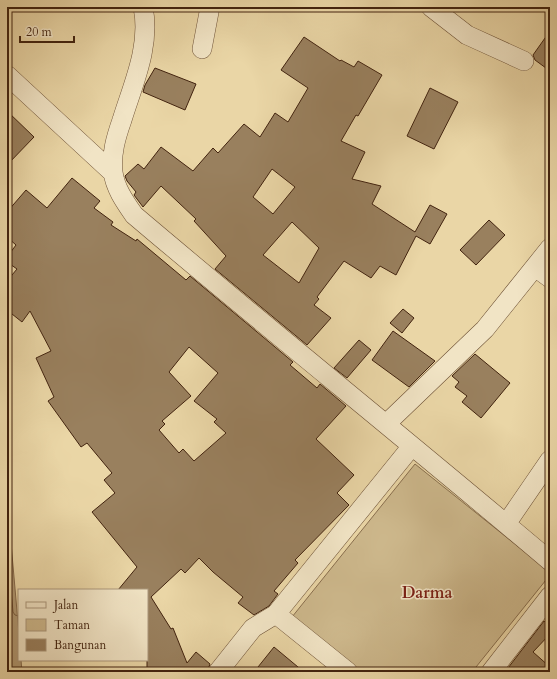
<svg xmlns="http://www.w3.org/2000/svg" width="557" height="679" font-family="Cardo,serif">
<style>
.green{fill:#cdb88c;stroke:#886e4e}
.water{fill:#b19973;stroke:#856a4b}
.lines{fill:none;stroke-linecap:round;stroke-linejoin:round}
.shore{stroke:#7a5e41;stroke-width:1}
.building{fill:#99805e;stroke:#42230f;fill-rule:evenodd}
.minor-casing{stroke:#6c5035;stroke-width:20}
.minor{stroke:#f1e4c5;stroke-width:19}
.labels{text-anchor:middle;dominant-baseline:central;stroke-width:3;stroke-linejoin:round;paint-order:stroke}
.quarter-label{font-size:16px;font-weight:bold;fill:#7a1f14;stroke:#f1e4c5}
</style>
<rect width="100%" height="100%" fill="#ead6a6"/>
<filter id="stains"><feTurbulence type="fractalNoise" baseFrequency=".005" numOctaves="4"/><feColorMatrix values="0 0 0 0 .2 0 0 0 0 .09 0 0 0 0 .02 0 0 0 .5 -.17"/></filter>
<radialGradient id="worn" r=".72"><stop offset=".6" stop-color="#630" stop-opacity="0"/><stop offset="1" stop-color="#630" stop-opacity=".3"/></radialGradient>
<path class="green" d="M415 464 550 572V575L472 672H362L292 617Z"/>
<path class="water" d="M7 529 11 543 19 634V660H21L22 672H7Z"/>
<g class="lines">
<path class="shore" d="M7 543 13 612 15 615 19 616"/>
</g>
<path class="building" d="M550 31V71L535 60 533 55Z
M304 37 340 61 341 60 354 67 358 61 382 75 358 116 356 115 341 141 365 152 352 179 381 186 372 204 415 232 430 205 447 214 430 244 416 236 396 275 380 266 371 278 344 261 317 297 319 299 314 305 331 318 307 345 215 269 226 256 194 221 196 219 161 186 143 207 134 195 136 192 127 181 125 176 138 164 144 169 161 147 193 171 213 148 218 153 244 124 260 137 275 113 288 122 308 88 281 70ZM272 169 295 187 273 214 253 197ZM292 222 319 248 299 283 263 255Z
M155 68 196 84 185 110 143 92 145 85Z
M430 88 458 102 434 149 407 136Z
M7 111 34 137 7 165Z
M72 178 100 201 94 208 113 222 111 225 136 241 137 239 186 280 190 276 293 362 290 365 317 388 320 384 346 406 316 439 354 475 337 493 349 505 295 560 298 563 274 591 278 594 269 606 254 615 238 603 243 597 213 572 199 558 185 573 181 569 151 597 171 629 173 628 187 663 196 652 210 664 207 672H147V590H118L137 567 92 512 115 493 104 480 112 473 87 443 81 447 48 401 54 397 36 358 51 351 30 311 22 322 7 310V281L17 269 7 262V257L16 245 7 237V212L26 190 47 208ZM189 347 218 373 194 401 217 419 214 422 226 433 194 461 183 449 179 453 159 430 165 424 162 421 191 396 169 372Z
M489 220 505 235 476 265 460 250Z
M403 309 414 318 402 333 390 323Z
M393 331 435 361 409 387 372 360Z
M359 340 371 350 347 378 334 368Z
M475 354 510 383 481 418 462 402 467 396 455 387 459 382 452 376Z
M544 621 550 627V634L533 652 550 667V672H514L508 668Z
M274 647 304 672H254Z"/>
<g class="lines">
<defs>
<path id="minor" d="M143 7C151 46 133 84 122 120 116 137 111 154 113 172 115 188 125 202 134 215 272 332 413 445 550 561
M431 7 467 35 524 61
M202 49 210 7
M7 75 113 173
M535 267 550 278
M386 424 485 329 550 248
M506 524 550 460
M276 614 412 446
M218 672 253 628 276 614 348 672
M491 672 550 596"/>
</defs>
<use href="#minor" class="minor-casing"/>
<use href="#minor" class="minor"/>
</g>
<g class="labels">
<g class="quarter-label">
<text x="427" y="593">Darma</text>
</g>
</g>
<rect width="557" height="679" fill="none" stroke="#ead6a6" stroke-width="24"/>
<rect x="8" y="8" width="541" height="663" fill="none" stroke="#42230f" stroke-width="2"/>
<rect x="12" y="12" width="533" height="655" fill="none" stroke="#42230f"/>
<rect x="18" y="589" width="130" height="72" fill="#f1e4c5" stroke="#ab977c"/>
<rect x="26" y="602" width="20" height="6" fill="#f1e4c5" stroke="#ab977c"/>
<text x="54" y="609" font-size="12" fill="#42230f">Jalan</text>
<rect x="26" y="619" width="20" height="12" fill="#cdb88c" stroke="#ab977c"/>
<text x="54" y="629" font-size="12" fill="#42230f">Taman</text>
<rect x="26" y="639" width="20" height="12" fill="#99805e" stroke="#ab977c"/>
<text x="54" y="649" font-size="12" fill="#42230f">Bangunan</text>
<path d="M20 36v6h54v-6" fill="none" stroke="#42230f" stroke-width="2"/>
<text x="26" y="36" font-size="12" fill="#42230f" stroke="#f1e4c5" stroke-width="3" paint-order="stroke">20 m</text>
<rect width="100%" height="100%" filter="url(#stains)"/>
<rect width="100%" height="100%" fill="url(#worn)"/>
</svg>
